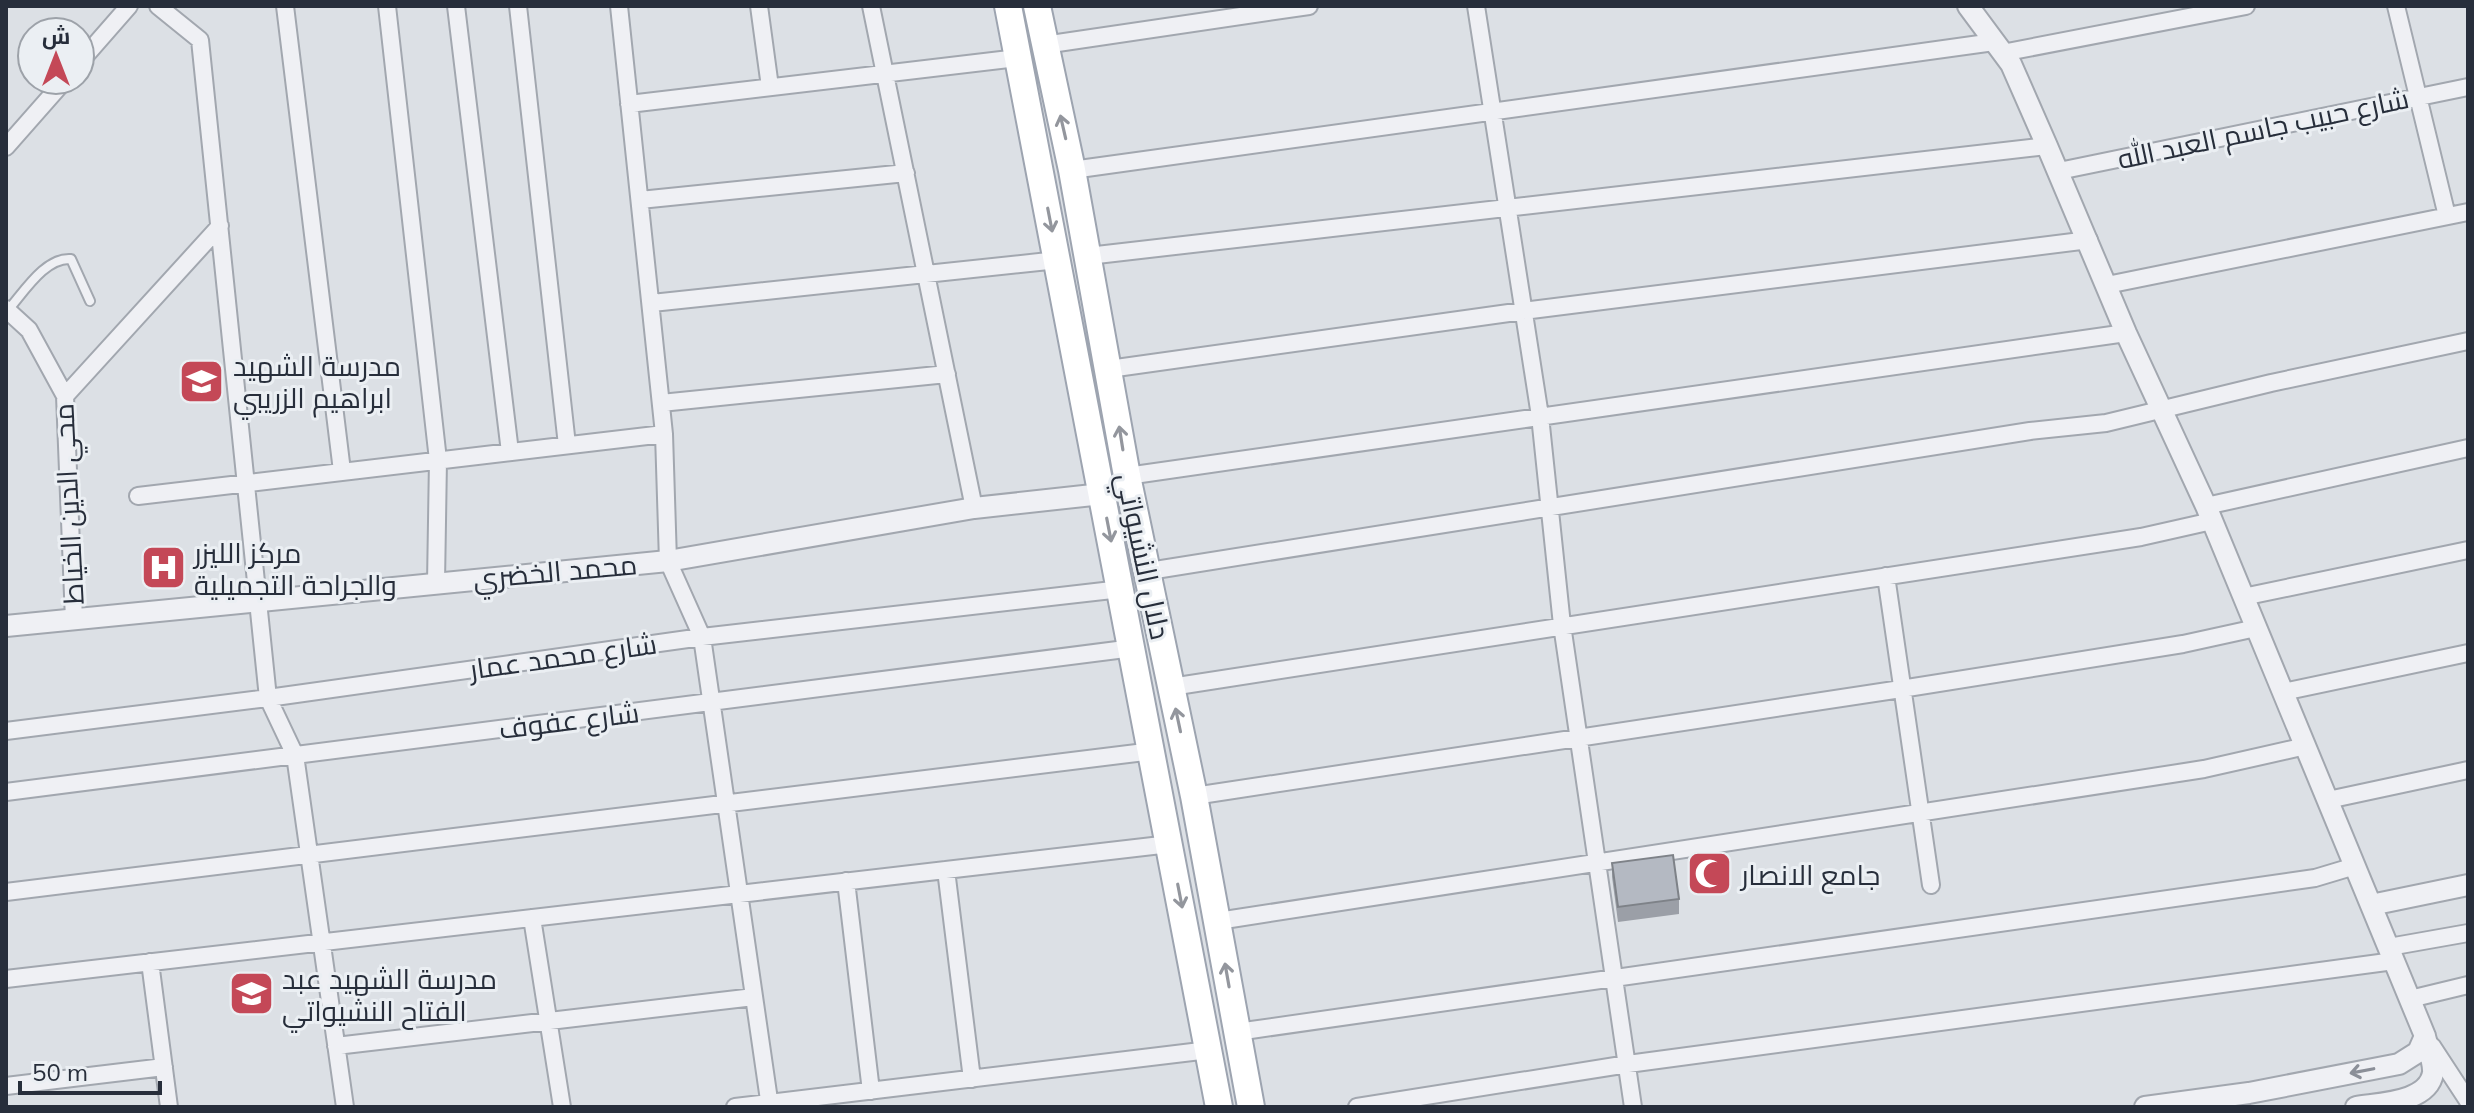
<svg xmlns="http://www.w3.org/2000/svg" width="2474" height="1113" font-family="Mulish,Cairo,sans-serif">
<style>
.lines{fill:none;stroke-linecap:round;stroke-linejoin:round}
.service-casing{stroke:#a2a7af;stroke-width:12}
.minor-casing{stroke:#a2a7af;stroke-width:20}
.tertiary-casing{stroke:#a2a7af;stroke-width:24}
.primary-casing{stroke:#9da4b0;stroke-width:30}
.service{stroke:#eff0f4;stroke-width:8}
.minor{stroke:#eff0f4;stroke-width:16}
.tertiary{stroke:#eff0f4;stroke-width:20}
.primary{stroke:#fff;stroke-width:26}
.wall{fill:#9b9fa7}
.building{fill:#b4b9c2;stroke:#7e8288;stroke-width:2}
.oneway{stroke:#93969d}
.oneway2{stroke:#8b8f98}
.labels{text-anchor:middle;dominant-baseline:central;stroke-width:6;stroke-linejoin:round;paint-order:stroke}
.street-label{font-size:28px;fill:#272e3b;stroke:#ebeff3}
.poi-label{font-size:28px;fill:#272e3b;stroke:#ebeff3;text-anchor:start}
</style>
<rect width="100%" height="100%" fill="#dce0e5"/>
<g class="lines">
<defs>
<path id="service" d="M8 310C24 292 45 257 71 259L90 301"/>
<path id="minor" d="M158 6 200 40 268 698 295 755 345 1107
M285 6 342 471
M387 6 438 460 436 583
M456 6 510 452
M518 6 567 445
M619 6 664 434 668 561 702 637 770 1107
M759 6 770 87
M871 6 974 508
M1476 6 1540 416 1562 625 1633 1107
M2396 6 2447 216
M1044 45 1309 6
M2002 53 2246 6
M80 62 129 6
M629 104 1018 58
M6 147 65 80
M1072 170 1994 42
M2059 171 2468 87
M640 200 906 173
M1088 256 2047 146
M2107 285 2468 212
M652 303 1058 260
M6 309 29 330 65 396 74 620
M1109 369 1523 311 2089 240
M65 396 220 226
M661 403 947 374
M1127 476 2126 333
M138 496 664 434
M2206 506 2468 448
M1149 571 2030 431 2106 423 2271 383 2468 341
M1886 576 1931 885
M2243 597 2468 550
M1171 687 2141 537 2212 521
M2283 692 2468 653
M6 731 268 698 702 637 1121 589
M6 792 1133 648
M1194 796 1901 689 2183 644 2256 628
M2328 800 2468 770
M946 870 972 1079
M846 881 871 1091
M6 892 1153 751
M532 918 562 1107
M1218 921 2204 769 2306 746
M2389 947 2468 933
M150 962 169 1107
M6 979 1170 844
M2410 999 2468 985
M1237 1032 2315 878 2355 866
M336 1046 754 997
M2432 1046 2468 1101
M6 1086 164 1067
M735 1107 1209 1050
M1357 1107 1628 1064 2394 961"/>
<path id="tertiary" d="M1968 6 2011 64 2047 146 2126 333 2206 506 2425 1036C2427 1046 2434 1062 2433 1073 2428 1103 2379 1103 2356 1107
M6 626 668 561 974 508 1102 494
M2371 905 2468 885
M2145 1107 2249 1093 2399 1064 2418 1052 2425 1036"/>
<path id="primary" d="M1008 6 1219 1107
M1037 6 1072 170 1127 476 1194 796 1251 1107"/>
</defs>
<use href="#service" class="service-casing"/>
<use href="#minor" class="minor-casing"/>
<use href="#tertiary" class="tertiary-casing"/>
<use href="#primary" class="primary-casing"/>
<use href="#service" class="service"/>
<use href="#minor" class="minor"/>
<use href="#tertiary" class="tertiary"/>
<use href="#primary" class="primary"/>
</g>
<path class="wall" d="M1612 863 1679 899V914L1618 922 1612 877Z"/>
<path class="building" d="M1673 855 1679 899 1618 907 1612 863Z"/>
<defs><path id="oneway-shaft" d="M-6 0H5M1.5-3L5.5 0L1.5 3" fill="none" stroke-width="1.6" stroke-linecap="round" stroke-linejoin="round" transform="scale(2)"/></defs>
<g class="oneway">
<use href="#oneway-shaft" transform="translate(1063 127) rotate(-103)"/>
<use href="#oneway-shaft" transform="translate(1050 220) rotate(79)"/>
<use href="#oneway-shaft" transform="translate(1121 438) rotate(-99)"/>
<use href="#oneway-shaft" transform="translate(1109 530) rotate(79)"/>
<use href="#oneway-shaft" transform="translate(1178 720) rotate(-102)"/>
<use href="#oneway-shaft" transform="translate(1180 896) rotate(79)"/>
<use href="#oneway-shaft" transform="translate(1227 975) rotate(-100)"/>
</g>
<use class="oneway2" href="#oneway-shaft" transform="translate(2362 1071) rotate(169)"/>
<defs>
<symbol id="school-square" viewBox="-11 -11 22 22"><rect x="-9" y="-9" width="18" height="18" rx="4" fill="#c44857" stroke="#ebeff3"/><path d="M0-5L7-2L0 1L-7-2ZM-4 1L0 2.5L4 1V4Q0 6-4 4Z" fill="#fff"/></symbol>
<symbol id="hospital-square" viewBox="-11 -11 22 22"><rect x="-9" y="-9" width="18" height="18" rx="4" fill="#c44857" stroke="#ebeff3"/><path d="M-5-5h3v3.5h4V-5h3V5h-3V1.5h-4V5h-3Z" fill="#fff"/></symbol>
<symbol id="mosque-square" viewBox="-11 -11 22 22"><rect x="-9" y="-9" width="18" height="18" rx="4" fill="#c44857" stroke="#ebeff3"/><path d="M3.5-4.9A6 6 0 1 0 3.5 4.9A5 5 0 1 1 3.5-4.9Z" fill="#fff"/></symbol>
</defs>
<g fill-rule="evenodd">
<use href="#school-square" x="176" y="356" width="51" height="51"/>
<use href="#hospital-square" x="138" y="542" width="51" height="51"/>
<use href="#mosque-square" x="1684" y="848" width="51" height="51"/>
<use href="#school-square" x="226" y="968" width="51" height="51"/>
</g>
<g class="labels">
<g class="street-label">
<text transform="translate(2263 128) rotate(-12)">شارع حبيب جاسم العبد الله</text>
<text transform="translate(68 504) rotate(-93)">محي الدين الخياط</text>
<text transform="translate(1144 556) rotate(78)">دلال النشيواتي</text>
<text transform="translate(555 571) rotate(-5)">محمد الخضري</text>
<text transform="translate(563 656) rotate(-8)">شارع محمد عمار</text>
<text transform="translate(569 720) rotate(-7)">شارع عفوف</text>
</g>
<g class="poi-label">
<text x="233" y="365">مدرسة الشهيد<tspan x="233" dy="32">ابراهيم الزريبي</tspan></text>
<text x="194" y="552">مركز الليزر<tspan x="194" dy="32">والجراحة التجميلية</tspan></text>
<text x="1741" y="874">جامع الانصار</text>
<text x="282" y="978">مدرسة الشهيد عبد<tspan x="282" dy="32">الفتاح النشيواتي</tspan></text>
</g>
</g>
<rect width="2474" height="1113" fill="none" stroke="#272e3b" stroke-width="16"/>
<g transform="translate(56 56)"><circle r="38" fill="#ebeff3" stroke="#9da2a9" stroke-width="2"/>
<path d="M0-6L14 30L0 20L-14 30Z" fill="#c44857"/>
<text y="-12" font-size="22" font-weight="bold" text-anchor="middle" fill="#272e3b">ش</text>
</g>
<path d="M20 1081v12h140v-12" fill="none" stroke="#272e3b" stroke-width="4"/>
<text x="32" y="1081" font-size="24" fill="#272e3b" stroke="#ebeff3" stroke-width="6" paint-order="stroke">50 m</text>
</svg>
